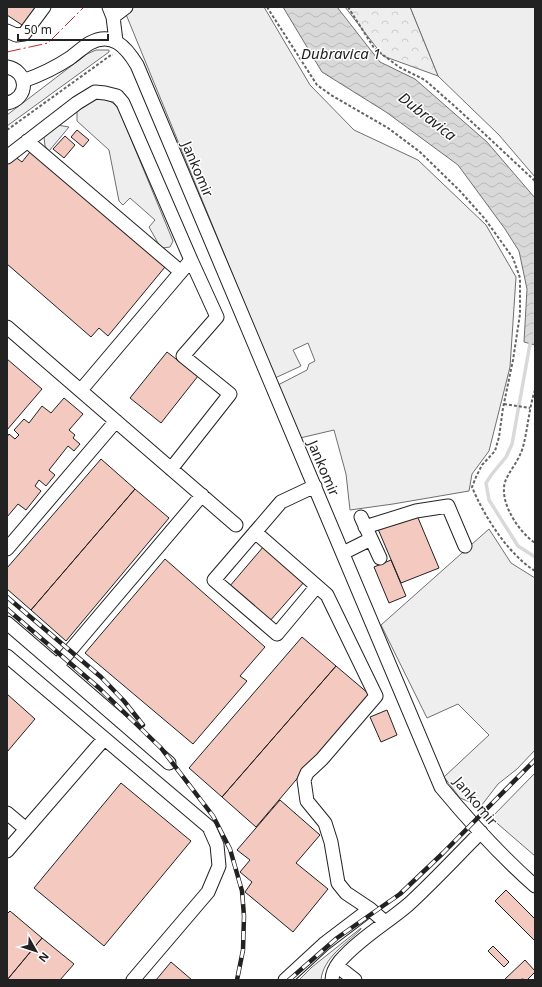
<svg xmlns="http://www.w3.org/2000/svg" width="542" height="987" font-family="'Noto Sans',sans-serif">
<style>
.grass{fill:#eee;stroke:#6f6f6f}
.forest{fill:url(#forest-crowns);stroke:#6f6f6f}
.water{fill:url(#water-waves);stroke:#6f6f6f}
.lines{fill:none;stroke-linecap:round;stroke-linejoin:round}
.stream{stroke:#d9d9d9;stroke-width:3.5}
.building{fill:#f3c9c0;stroke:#222}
.minor-casing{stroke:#222;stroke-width:15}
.path{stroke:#646464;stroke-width:2;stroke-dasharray:3 2;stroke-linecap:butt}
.minor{stroke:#fff;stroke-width:13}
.rail-casing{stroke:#222;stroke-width:4.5}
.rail{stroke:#fff;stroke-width:3;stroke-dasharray:9;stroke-linecap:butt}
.power{stroke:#c62828;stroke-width:1;stroke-dasharray:14 3 2 3;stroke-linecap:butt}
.labels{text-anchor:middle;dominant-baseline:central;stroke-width:3;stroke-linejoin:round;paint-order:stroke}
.street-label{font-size:14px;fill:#222;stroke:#fff}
.water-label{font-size:15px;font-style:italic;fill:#222;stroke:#fff}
</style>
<defs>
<pattern id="forest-crowns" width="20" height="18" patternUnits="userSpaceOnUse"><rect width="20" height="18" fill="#eee"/><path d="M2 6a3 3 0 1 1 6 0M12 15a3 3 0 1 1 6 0" fill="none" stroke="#ccc"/></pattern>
<pattern id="water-waves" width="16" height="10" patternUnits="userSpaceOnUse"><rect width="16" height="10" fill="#d9d9d9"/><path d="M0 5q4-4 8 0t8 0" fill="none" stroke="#bababa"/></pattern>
</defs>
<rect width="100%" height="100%" fill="#fff"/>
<path class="grass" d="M123 7H264L310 85 354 130 418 160 486 225 516 277 510 367 489 451 472 474 469 491 393 504 350 510 346 474 334 430 300 438 278 385 307 370 309 364 315 361 308 343 293 350 301 366 275 378Z
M410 7H535V177L499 135 438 76Z
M96 50H109V52L7 126V115L87 54Z
M100 98C109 100 114 102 119 110L173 241 170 247 163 248 158 243 149 227 155 220 130 198 123 205 119 201 109 150 77 121V112L92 100Z
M57 125 69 127 49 151 45 146 44 137Z
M489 529 511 563 535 578V750L517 769 498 784 478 810 470 802 460 798 444 777 489 735 458 704 427 718 381 625Z
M535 773V856L491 818Z
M361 928V929C346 944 323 958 321 980H299L312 967Z"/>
<path class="forest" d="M345 7H410L438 76 383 56Z"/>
<path class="water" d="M283 7H337L380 62 415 79 487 142 535 198V345L524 342 527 289 519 251 505 229 458 165 386 112 322 72Z"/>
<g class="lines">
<path class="stream" d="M535 333 530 344 512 444 506 457 492 474 486 483 489 500 518 546 535 557"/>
</g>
<path class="building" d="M7 7H38L25 27 7 15Z
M77 130 89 140 83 147 71 137Z
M65 136 75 145 64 158 53 149Z
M30 152 165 267 108 336 99 328 91 337 7 264V165L14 156 22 162Z
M167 352 198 376 161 423 130 398Z
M7 359 42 389 7 430Z
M64 398 83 414 69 430 75 435 73 438 80 444 74 451 68 446 49 470 55 475 46 486 39 480 35 486 41 491 26 510 18 504 7 517V437L9 434 15 439 19 435 14 430 24 419 29 423 42 406 51 413Z
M101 459 135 489 31 610 7 589V568Z
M135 489 169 518 66 641 31 610Z
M416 513 439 568 401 583 378 529Z
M264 546 305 581 269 622 229 587Z
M165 559 265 647 240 676 247 681 193 744 85 653Z
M391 560 406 596 389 603 374 567Z
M302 637 336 666 222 797 189 768Z
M336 666 369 694 256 827 222 797Z
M7 694 35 719 7 752Z
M387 710 397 735 381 742 370 717Z
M121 783 191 841 104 946 34 888Z
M280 800 320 835 296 863 328 889 293 932 245 892 252 882 240 872 250 860 237 850Z
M506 890 535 919V941L495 901Z
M10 911 42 938 7 980V914Z
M42 938 74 964 60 980H7Z
M493 946 509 962 504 967 488 951Z
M525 960 535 971V972L527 980 522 979 520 980H504Z
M171 962 192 980H156Z"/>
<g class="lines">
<defs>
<path id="minor" d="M109 7 113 17 116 41
M113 17 126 7
M7 31 16 35 24 34 44 7
M7 67C29 71 29 99 7 103
M23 81C40 75 55 68 70 58 77 53 83 47 90 43 112 31 126 47 137 65L441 787C470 822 501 856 535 886
M27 141 181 272
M7 157 77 103 95 92 105 93 117 96 123 103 191 260 81 390
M7 327 236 525
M171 469 230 394 183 356 217 317 191 260
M315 486 281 502 214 580 277 634 317 586
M361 517 380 558
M365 527 416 511 448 506 465 546
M255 532 327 595 376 696 322 759 307 773 304 780 307 801 325 823 331 842 338 883 346 893 370 909
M7 549 116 421
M343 553 371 539
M7 623 57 666
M7 656 209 827 217 845 219 866 208 892 133 980
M169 763 57 666 202 495
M7 813 26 829
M7 851 104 739
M337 966 355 980
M285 980 324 944 370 909 385 922
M332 980C332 974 336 966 340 961 360 938 387 923 409 904 434 881 457 856 481 832"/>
</defs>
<use href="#minor" class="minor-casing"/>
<path class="path" d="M267 7 317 85 331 95 388 128 420 152 460 191 485 219 513 258 520 278V314L513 360 503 408 499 437 495 451 482 465 476 477 472 487C484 516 508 554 535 571
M348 7 374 48 399 67 425 80 460 111 535 181
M7 130 111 55H113
M535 390C529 408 528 428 523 447 519 461 509 471 505 482 499 503 519 532 535 543
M504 404 530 408"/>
<use href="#minor" class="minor"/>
<defs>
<path id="rail" d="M7 597 101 677 124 701 143 725
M7 609 99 688 161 748 213 816 230 849 242 891 244 916 243 950 237 980
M289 980 337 938 400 894 443 853 535 760"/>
</defs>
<use href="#rail" class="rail-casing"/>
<use href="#rail" class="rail"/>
<path class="power" d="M7 52 48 43 84 7"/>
</g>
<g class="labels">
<g class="street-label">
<text transform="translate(198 169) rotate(67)">Jankomir</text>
<text transform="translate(324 468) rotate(67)">Jankomir</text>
<text transform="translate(476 801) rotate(50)">Jankomir</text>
</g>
<g class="water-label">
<text x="341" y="53">Dubravica 1</text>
<text transform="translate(428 116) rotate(38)">Dubravica</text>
</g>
</g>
<rect width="542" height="987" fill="none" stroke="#222222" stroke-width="16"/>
<g transform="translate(36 951) rotate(129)" stroke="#ffffff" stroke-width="3" paint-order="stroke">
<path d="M0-3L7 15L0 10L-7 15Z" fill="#222222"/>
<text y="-6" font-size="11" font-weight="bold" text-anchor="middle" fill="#222222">N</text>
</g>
<path d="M18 34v6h90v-6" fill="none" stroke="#222222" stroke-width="2"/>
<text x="24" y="34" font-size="12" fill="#222222" stroke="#ffffff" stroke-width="3" paint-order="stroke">50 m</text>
</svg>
